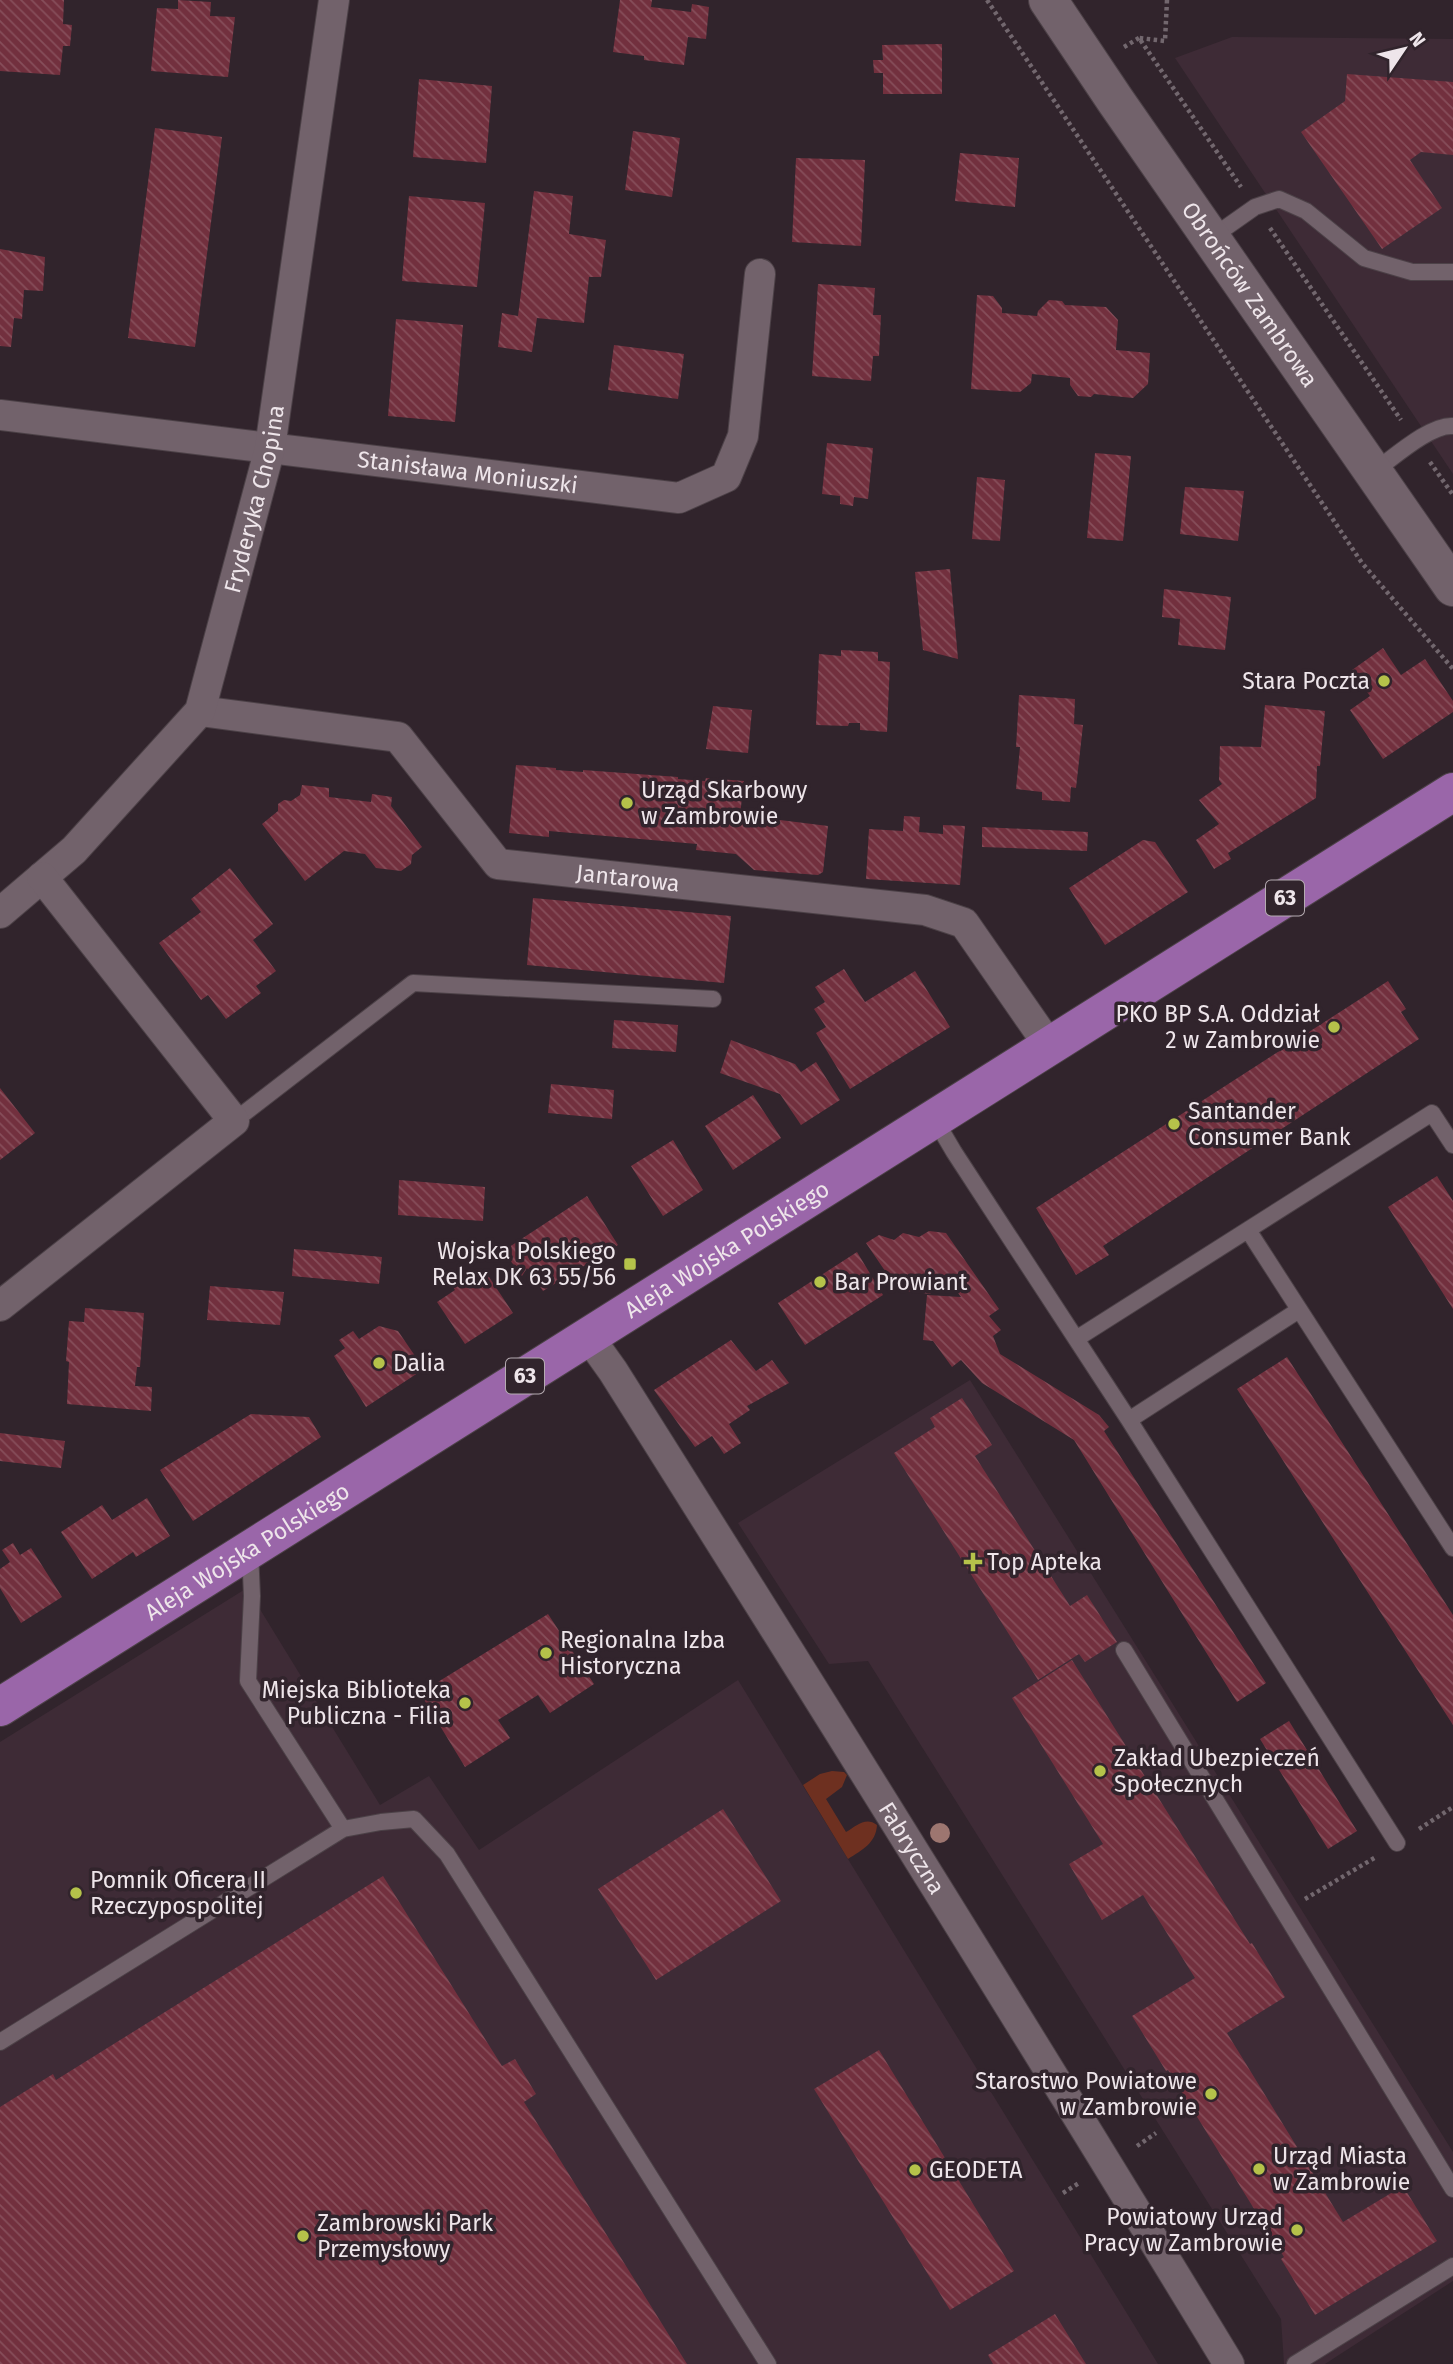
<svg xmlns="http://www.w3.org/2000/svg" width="1453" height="2364" font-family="'Fira Sans',sans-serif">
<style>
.built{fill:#3e2b36}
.green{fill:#6e3020}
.building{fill:url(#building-back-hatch)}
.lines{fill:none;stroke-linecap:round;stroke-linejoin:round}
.service-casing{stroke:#4c4147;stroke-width:18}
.minor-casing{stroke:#4c4147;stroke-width:32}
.tertiary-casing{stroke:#4c4147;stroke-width:40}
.primary-casing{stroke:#4c4147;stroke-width:40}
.path{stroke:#72676e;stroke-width:4.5;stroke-dasharray:3.5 3.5;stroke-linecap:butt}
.service{stroke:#72626b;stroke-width:16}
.minor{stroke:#72626b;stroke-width:30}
.tertiary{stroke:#72626b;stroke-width:38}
.primary{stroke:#9a66a9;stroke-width:38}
.tree{fill:#9d7670}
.poi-dot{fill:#b5c24a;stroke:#31242c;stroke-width:2.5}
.labels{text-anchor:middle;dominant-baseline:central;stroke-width:7;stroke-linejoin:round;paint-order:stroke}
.shield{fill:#31242c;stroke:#b5abb1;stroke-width:2}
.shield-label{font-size:21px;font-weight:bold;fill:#eee5ea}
.street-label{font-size:23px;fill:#eee5ea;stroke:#31242c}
.poi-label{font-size:23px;fill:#eee5ea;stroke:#31242c;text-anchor:start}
</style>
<defs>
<pattern id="building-back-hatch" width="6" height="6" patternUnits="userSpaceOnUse" patternTransform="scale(1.75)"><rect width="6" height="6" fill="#72303e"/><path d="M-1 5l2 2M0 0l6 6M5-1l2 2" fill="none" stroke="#864e5a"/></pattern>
</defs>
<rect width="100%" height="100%" fill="#31242c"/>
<path class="built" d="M1232 37 1453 39V474L1175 58Z
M970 1380 1453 2152V2281L1325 2364H1284L1281 2319 868 1661 829 1664 738 1523Z
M247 1588 380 1805 429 1776 479 1850 738 1680 1158 2364H0V1742Z"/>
<path class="green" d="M832 1771 844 1772 847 1775 842 1787 826 1799 846 1832C856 1826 866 1816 877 1825 876 1843 862 1850 848 1859L803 1785 820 1774Z"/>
<path class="building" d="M0 0H64L63 24 72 25 70 46H63L60 75 0 71Z
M178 0 211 2 210 16 235 17 228 77 151 71 157 8 178 9Z
M620 0H652L651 7 691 12 692 4 709 7 706 39 688 37 684 65 644 60V56L613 52Z
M942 44V94H883V73H874L873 60H883L882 45Z
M1347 74 1453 82V155L1421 152 1410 160 1442 208 1382 249 1301 132 1345 101Z
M419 79 492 86 486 163 413 157Z
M155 128 222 137 195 347 128 338Z
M633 131 680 138 672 197 625 190Z
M960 153 1019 158 1015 207 955 201Z
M796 158 865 160 861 246 792 242Z
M534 191 573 196 569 234 606 240 601 277H589L584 323 537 318 532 352 498 347 502 313 518 316Z
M409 196 485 203 477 287 402 281Z
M0 249 45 257 43 291 24 290 22 319 14 318 11 347 0 346Z
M818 284 875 288 873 315H881L879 356H873L871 381 812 376Z
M977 295 993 296 1002 308V313L1037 316 1038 311 1049 300 1062 301 1065 305 1106 307 1118 320 1116 350 1150 353 1148 384 1133 398 1094 394 1091 397 1078 396 1070 385V378L1032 374 1031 383 1020 392 971 389Z
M396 319 463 325 455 422 388 416Z
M614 345 684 354 678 399 608 390Z
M827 443 873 448 868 499 854 497 853 506 840 504V496L822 494Z
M1095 453 1131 456 1123 541 1087 538Z
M977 477 1005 480 1000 541 972 539Z
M1185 487 1244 491 1238 541 1180 534Z
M950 569 958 659 923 650 915 572Z
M1164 589 1231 597 1225 650 1178 645 1180 619 1162 617Z
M1383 648 1401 675 1425 659 1453 701V712L1383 759 1350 710 1370 696 1352 670Z
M841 650 878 652V661L890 662 887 732 860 730V723H849L848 726 816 725 819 654 841 656Z
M1019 695 1075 699 1074 724 1083 725 1076 788 1071 787 1070 802 1042 800V792L1016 789 1020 747H1016Z
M1265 705 1325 711 1320 766H1317L1316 798 1228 853 1231 859 1214 869 1196 840 1219 824 1199 800 1222 784 1219 780 1220 746 1261 747Z
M713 706 752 710 748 753 706 749Z
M516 765 556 768V770L583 772V770L678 777V779L705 781 706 778 744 781 740 815 828 826 823 872 818 875 754 870 736 854 696 850 697 844 549 831V837L509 833Z
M302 785 329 788V797L371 802 372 794 392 797 391 806 422 847 412 855 411 864 401 871 376 868 365 854 344 851 305 881 262 824 278 811V804L284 800 291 801 300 795Z
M904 816 920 817 919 832 943 834V825L965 826 960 885 866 879 869 829 903 831Z
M982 827 1088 832 1087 851 982 847Z
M1143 840 1155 842 1188 892 1105 945 1069 888Z
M230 868 273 924 253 940 276 971 256 986 261 993 226 1019 208 995 201 1000 159 943 201 912 191 899Z
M533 898 731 916 724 983 527 965Z
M844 969 865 1002 915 971 950 1027 850 1089 816 1033 826 1027 814 1009 825 1002 815 987Z
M1388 981 1406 1009 1401 1012 1419 1039 1103 1246 1109 1255 1076 1275 1036 1208Z
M614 1020 678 1025 676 1052 612 1048Z
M731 1040 795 1064 801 1072 816 1062 840 1100 801 1125 780 1094 720 1073Z
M551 1084 614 1090 612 1119 548 1113Z
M0 1088 35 1133 0 1160Z
M753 1095 781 1138 733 1170 705 1126Z
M673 1140 703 1190 663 1216 631 1166Z
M1437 1176 1453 1201V1309L1388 1207Z
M399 1180 485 1187 483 1221 398 1215Z
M587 1196 618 1245 543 1291 527 1268 522 1276 503 1251Z
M929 1231 946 1233 999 1309 989 1316 1001 1330 993 1336 1000 1354 1099 1415 1109 1427 1104 1431 1266 1683 1237 1702 1074 1440 982 1383 961 1360 952 1367 933 1341 923 1340 927 1295 961 1297 945 1275 927 1288 931 1294 898 1290 866 1243 879 1235 894 1240 903 1233 919 1237Z
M294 1249 382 1257 379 1284 292 1276Z
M857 1252 883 1295 805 1345 778 1303Z
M485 1271 513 1313 465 1344 437 1302 455 1290 449 1281 462 1273 467 1282Z
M210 1286 284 1292 280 1325 207 1320Z
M85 1308 144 1313 140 1367H137L135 1386 152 1387 151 1411 67 1404 69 1362 66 1361 69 1321 84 1322Z
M379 1326 398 1331 424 1369 366 1407 334 1356 345 1348 339 1340 353 1331 359 1339Z
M731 1340 756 1371 772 1360 789 1383 747 1406 750 1410 729 1424 741 1443 724 1454 712 1436 695 1447 654 1390Z
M1287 1357 1453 1615V1725L1237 1389Z
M962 1398 992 1445 975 1456 1070 1606 1087 1595 1117 1642 1085 1662 1079 1654 1038 1680 894 1453 935 1427 930 1418Z
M251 1414 309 1417 321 1437 193 1521 160 1470Z
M0 1433 65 1441 61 1468 0 1461Z
M147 1498 170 1536 136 1557 133 1552 92 1579 61 1532 102 1505 112 1520Z
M13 1543 20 1555 31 1548 62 1597 21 1623 0 1588V1569L10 1562 2 1550Z
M548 1614 594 1684 550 1713 538 1695 498 1720 510 1738 465 1767 420 1693Z
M1072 1660 1250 1944 1252 1943 1285 1997 1227 2033 1343 2222 1403 2186 1437 2241 1315 2315 1281 2259 1284 2257 1168 2070 1166 2071 1132 2016 1195 1978 1143 1895 1102 1920 1069 1864 1103 1844 1012 1698Z
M1289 1721 1357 1831 1328 1849 1260 1739Z
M723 1809 781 1901 656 1980 598 1889Z
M383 1876 502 2066 515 2059 536 2094 524 2102 687 2364H0V2107L53 2074 56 2080Z
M879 2050 1014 2271 950 2310 814 2089Z
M1055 2314 1086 2364H993L988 2355Z"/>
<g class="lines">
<defs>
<path id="service" d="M1211 238 1255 207 1279 199 1306 211 1364 258 1412 272H1453
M1373 472C1392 459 1430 424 1453 426
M934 1118 954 1152 1129 1420 1397 1843
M234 1121 413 983 713 999
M1248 1230 1453 1548
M1076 1339 1432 1113 1453 1145
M1129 1420 1299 1310
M250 1551 252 1596 248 1681 343 1829
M1124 1650 1453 2189
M0 2042 343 1829 381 1822 414 1819 447 1854 768 2364
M1295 2364 1453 2266"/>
<g id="minor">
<path id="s1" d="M0 415 679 498 726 477 743 436 760 274"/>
<path id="s2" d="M200 711 398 737 498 864 925 910 964 923 1050 1047"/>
<path id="s3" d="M0 913 74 850 200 711 270 448 334 0"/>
<path d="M0 1306 234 1121 42 877"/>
<path id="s4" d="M588 1336 613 1371C821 1701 1027 2031 1229 2364"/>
</g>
<g id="tertiary">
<path id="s5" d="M1048 0 1115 100 1453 587"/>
</g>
<g id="primary">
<path id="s6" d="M0 1707 1453 792"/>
</g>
</defs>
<use href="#service" class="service-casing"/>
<use href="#minor" class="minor-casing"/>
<use href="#tertiary" class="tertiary-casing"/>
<use href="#primary" class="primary-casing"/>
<path class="path" d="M987 0 1362 563 1453 669
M1167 0 1165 41 1139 38 1241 187
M1124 47 1139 38
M1270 228 1401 420
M1430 462 1453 495
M1419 1829 1453 1807
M1305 1899 1376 1857
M1137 2146 1156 2133
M1063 2193 1079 2183"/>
<use href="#service" class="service"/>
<use href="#minor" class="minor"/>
<use href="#tertiary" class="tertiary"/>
<use href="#primary" class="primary"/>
</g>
<circle class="tree" cx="940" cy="1833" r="10"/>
<g class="poi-dot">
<circle cx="1384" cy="681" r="7"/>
<circle cx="627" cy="803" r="7"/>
<circle cx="1334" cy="1027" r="7"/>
<circle cx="1174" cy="1124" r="7"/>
<rect x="623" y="1257" width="14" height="14" rx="3.5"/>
<circle cx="820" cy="1282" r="7"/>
<circle cx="379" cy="1363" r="7"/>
<path d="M969.5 1551.5h7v7h7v7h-7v7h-7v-7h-7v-7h7z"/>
<circle cx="546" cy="1653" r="7"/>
<circle cx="465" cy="1703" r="7"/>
<circle cx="1100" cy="1771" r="7"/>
<circle cx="76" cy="1893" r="7"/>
<circle cx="1211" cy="2094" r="7"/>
<circle cx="1259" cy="2169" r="7"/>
<circle cx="915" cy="2170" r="7"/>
<circle cx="1297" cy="2230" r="7"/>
<circle cx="303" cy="2236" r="7"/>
</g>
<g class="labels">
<g class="shield">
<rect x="1266" y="880.5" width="38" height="35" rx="5"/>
<rect x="506" y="1358.5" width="38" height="35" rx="5"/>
</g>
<g class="shield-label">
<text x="1285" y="898">63</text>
<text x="525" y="1376">63</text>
</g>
<g class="street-label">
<text stroke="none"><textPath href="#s5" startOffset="357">Obrońców Zambrowa</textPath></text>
<text stroke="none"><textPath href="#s1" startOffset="471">Stanisława Moniuszki</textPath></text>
<text stroke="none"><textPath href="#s3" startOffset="504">Fryderyka Chopina</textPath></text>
<text stroke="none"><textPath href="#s2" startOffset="492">Jantarowa</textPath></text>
<text stroke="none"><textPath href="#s6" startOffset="859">Aleja Wojska Polskiego</textPath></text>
<text stroke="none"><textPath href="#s6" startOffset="292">Aleja Wojska Polskiego</textPath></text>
<text stroke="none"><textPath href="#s4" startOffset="606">Fabryczna</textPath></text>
</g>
<g class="poi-label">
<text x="1370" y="681" text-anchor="end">Stara Poczta</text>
<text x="641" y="790">Urząd Skarbowy<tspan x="641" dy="26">w Zambrowie</tspan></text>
<text x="1320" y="1014" text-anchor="end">PKO BP S.A. Oddział<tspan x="1320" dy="26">2 w Zambrowie</tspan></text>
<text x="1188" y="1111">Santander<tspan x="1188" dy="26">Consumer Bank</tspan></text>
<text x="616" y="1251" text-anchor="end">Wojska Polskiego<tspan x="616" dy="26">Relax DK 63 55/56</tspan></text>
<text x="834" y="1282">Bar Prowiant</text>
<text x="393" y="1363">Dalia</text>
<text x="987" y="1562">Top Apteka</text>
<text x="560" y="1640">Regionalna Izba<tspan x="560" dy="26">Historyczna</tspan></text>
<text x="451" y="1690" text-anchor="end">Miejska Biblioteka<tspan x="451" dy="26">Publiczna - Filia</tspan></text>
<text x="1114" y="1758">Zakład Ubezpieczeń<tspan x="1114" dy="26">Społecznych</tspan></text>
<text x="90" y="1880">Pomnik Oficera II<tspan x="90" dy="26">Rzeczypospolitej</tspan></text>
<text x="1197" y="2081" text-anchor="end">Starostwo Powiatowe<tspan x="1197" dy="26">w Zambrowie</tspan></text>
<text x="1273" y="2156">Urząd Miasta<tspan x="1273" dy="26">w Zambrowie</tspan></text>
<text x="929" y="2170">GEODETA</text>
<text x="1283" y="2217" text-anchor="end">Powiatowy Urząd<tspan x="1283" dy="26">Pracy w Zambrowie</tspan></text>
<text x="317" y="2223">Zambrowski Park<tspan x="317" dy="26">Przemysłowy</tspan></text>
</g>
</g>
<g transform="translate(1404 49) rotate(55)" stroke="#31242c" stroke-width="5" paint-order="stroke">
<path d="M0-5L12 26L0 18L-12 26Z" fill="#eee5ea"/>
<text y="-10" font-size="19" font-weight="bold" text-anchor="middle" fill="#eee5ea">N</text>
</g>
</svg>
